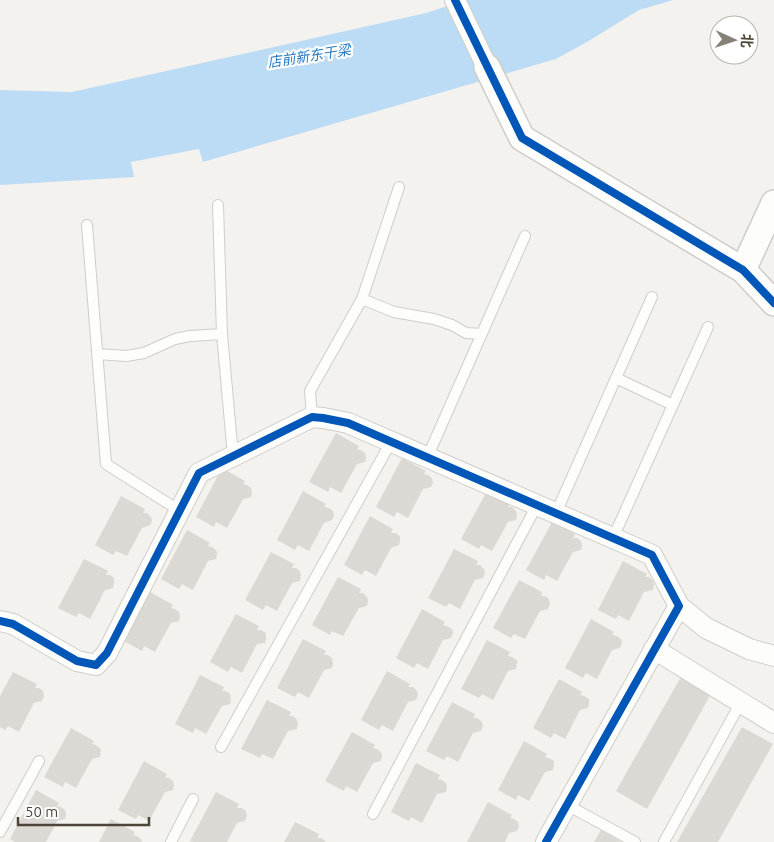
<svg xmlns="http://www.w3.org/2000/svg" width="774" height="842" font-family="Ubuntu,'Noto Sans SC',sans-serif">
<style>
.water{fill:#bcdbf4}
.building{fill:#dcd9d4}
.lines{fill:none;stroke-linecap:round;stroke-linejoin:round}
.service-casing{stroke:#d0cdc8;stroke-width:12}
.minor-casing{stroke:#d0cdc8;stroke-width:22}
.tertiary-casing{stroke:#d0cdc8;stroke-width:28}
.service{stroke:#fdfdfc;stroke-width:10}
.minor{stroke:#fdfdfc;stroke-width:20}
.tertiary{stroke:#fdfdfc;stroke-width:25}
.cycleway-casing{stroke:#fff;stroke-width:11}
.cycleway{stroke:#0057b8;stroke-width:8}
.labels{text-anchor:middle;dominant-baseline:central;stroke-width:4.5;stroke-linejoin:round;paint-order:stroke}
.water-label{font-size:14px;font-style:italic;fill:#277ac1;stroke:#fff}
</style>
<rect width="100%" height="100%" fill="#f3f2ee"/>
<path class="water" d="M466 0H673L639 10 587 42 556 59 203 162 199 149 131 162 134 177 0 185V90L72 92 426 13Z"/>
<path class="building" d="M336 433 359 446 357 449 361 450 365 453 366 458 365 462 357 464 341 493 330 487 328 492 309 482Z
M402 458 426 471 424 474 428 475 432 478 433 483 431 487 423 489 408 518 397 512 394 517 376 507Z
M222 468 245 481 243 484 247 485 251 488 252 493 251 497 243 499 227 528 216 522 214 527 196 517Z
M303 491 326 504 324 507 329 508 333 511 334 516 332 520 324 523 309 551 298 545 295 550 277 540Z
M487 491 510 503 508 507H512L516 511 517 515 516 520 508 522 492 551 481 545 479 549 461 539Z
M121 496 145 509 143 513H147L151 517 152 521 150 525 142 528 127 556 116 551 113 555 95 545Z
M370 516 393 529 391 533H395L400 536V541L399 545 391 548 376 576 365 570 362 575 344 565Z
M552 522 575 534 573 538H577L581 541 582 546 581 550 573 552 557 581 546 575 544 580 526 570Z
M187 530 210 543 208 546 212 547 216 550 217 554 216 559 208 561 193 590 182 584 179 589 161 579Z
M454 549 478 561 476 565H480L484 569 485 573 483 578 475 580 460 609 449 603 446 607 428 598Z
M271 552 294 564 292 568H296L300 571 301 576 300 581 292 583 277 611 266 605 263 610 245 600Z
M84 559 108 571 106 575H110L114 578V583L113 588 105 590 90 619 79 613 76 617 58 608Z
M623 561 647 574 645 577H649L653 581 654 585 653 590 644 592 629 621 618 615 616 619 598 610Z
M338 577 361 589 359 593H363L367 597 368 601 367 606 359 608 343 636 332 631 330 635 312 625Z
M519 580 542 592 541 596H545L549 599 550 604 548 609 540 611 525 639 514 634 511 638 493 628Z
M150 592 173 605 171 608 175 609 179 612 180 617 179 621 171 623 155 652 144 646 142 651 124 641Z
M422 609 445 622 443 625 447 626 452 629 453 633 451 638 443 640 428 669 417 663 414 668 396 658Z
M236 614 259 626 257 630H261L266 633V638L265 643 257 644 242 673 231 667 228 672 210 662Z
M591 619 614 632 612 635 617 636 621 639 622 643 620 648 612 650 597 679 586 673 583 678 565 668Z
M303 639 326 651 324 655H328L332 658 333 663 332 668 324 670 309 698 298 692 295 697 277 688Z
M487 640 510 652 508 656 512 657 517 660V664L516 669 508 671 493 700 482 694 479 698 461 689Z
M387 671 410 684 408 687H413L417 691 418 695 416 700 408 702 393 731 382 725 379 730 361 720Z
M13 672 37 684 35 688H39L43 691 44 696 42 701 34 703 19 732 8 726 5 730 0 727V696Z
M200 675 224 687 222 691H226L230 694 231 699 230 704 222 706 206 734 195 728 193 733 175 724Z
M682 675 712 692 647 809 616 791Z
M559 679 582 692 580 695 584 696 589 699V704L588 708 580 710 565 739 554 733 551 738 533 728Z
M267 700 291 712 289 716H293L297 720 298 724 297 729 288 731 273 759 262 754 260 758 241 749Z
M452 702 475 714 473 718H477L482 722 483 726 481 731 473 733 458 762 447 756 444 760 426 751Z
M742 727 773 744 718 842H677Z
M71 728 94 741 92 744 96 745 100 748 101 752 100 757 92 759 76 788 65 782 63 787 44 777Z
M352 732 375 745 373 748 377 749 381 752 382 756 381 761 373 763 357 792 346 786 344 791 325 781Z
M524 741 547 754 545 757 549 758 554 761V765L553 770 545 772 529 801 518 795 516 800 498 790Z
M144 761 167 774 165 777 169 778 173 781 174 785 173 790 165 792 149 821 138 815 136 819 118 810Z
M416 763 440 775 438 779 442 780 446 783 447 787 446 792 437 794 422 823 411 817 409 821 391 812Z
M36 790 59 803 57 806 61 807 65 810 66 815 65 819 57 821 46 842H15L10 839Z
M216 792 239 804 237 808H242L246 811 247 816 245 821 237 823 227 842H193L190 841Z
M488 802 512 815 510 818 514 819 518 822 519 827 517 831 509 833 505 842H467Z
M111 819 135 832 133 835 137 836 141 839 142 842H99Z
M295 822 319 834 317 838H321L326 842H284Z
M601 830 621 842H594Z"/>
<g class="lines">
<defs>
<path id="service" d="M218 205 222 334 233 456
M87 225 106 464 180 511
M362 299 394 312 434 319 452 325 466 333 482 334
M97 354 126 356 144 353 175 339 190 336 222 334
M616 378 673 405
M312 417 310 391 362 299 399 187
M427 458 525 236
M556 513 652 297
M613 538 708 327
M221 747 391 442
M567 805 635 842
M373 814 537 505
M0 832 39 761
M171 842 193 799
M664 842 741 702"/>
<path id="minor" d="M455 0 487 67
M679 606 706 628 749 649 774 656
M0 621 13 624 77 661 96 665 107 653 199 473 312 417 323 418 348 423 652 555 679 606 546 842
M654 649 774 723"/>
<path id="tertiary" d="M487 67 522 138 743 270 774 303
M743 270 774 203"/>
</defs>
<use href="#service" class="service-casing"/>
<use href="#minor" class="minor-casing"/>
<use href="#tertiary" class="tertiary-casing"/>
<use href="#service" class="service"/>
<use href="#minor" class="minor"/>
<use href="#tertiary" class="tertiary"/>
<defs>
<path id="cycleway" d="M455 0 522 138 743 270 774 303
M0 621 13 624 77 661 96 665 107 653 199 473 312 417 323 418 348 423 652 555 679 606 546 842"/>
</defs>
<use href="#cycleway" class="cycleway-casing"/>
<use href="#cycleway" class="cycleway"/>
</g>
<g class="labels">
<g class="water-label">
<text transform="translate(309 56) rotate(-9)">店前新东干梁</text>
</g>
</g>
<g transform="translate(734 40) rotate(93)"><circle r="24" fill="#ffffff" stroke="#b7b5af"/>
<path d="M0-4L9 19L0 12L-9 19Z" fill="#868278"/>
<text y="-8" font-size="14" font-weight="bold" text-anchor="middle" fill="#4c4538">北</text>
</g>
<path d="M18 817v8h131v-8" fill="none" stroke="#4c4538" stroke-width="2.5"/>
<text x="25" y="817" font-size="15" fill="#4c4538" stroke="#ffffff" stroke-width="4" paint-order="stroke">50 m</text>
</svg>
